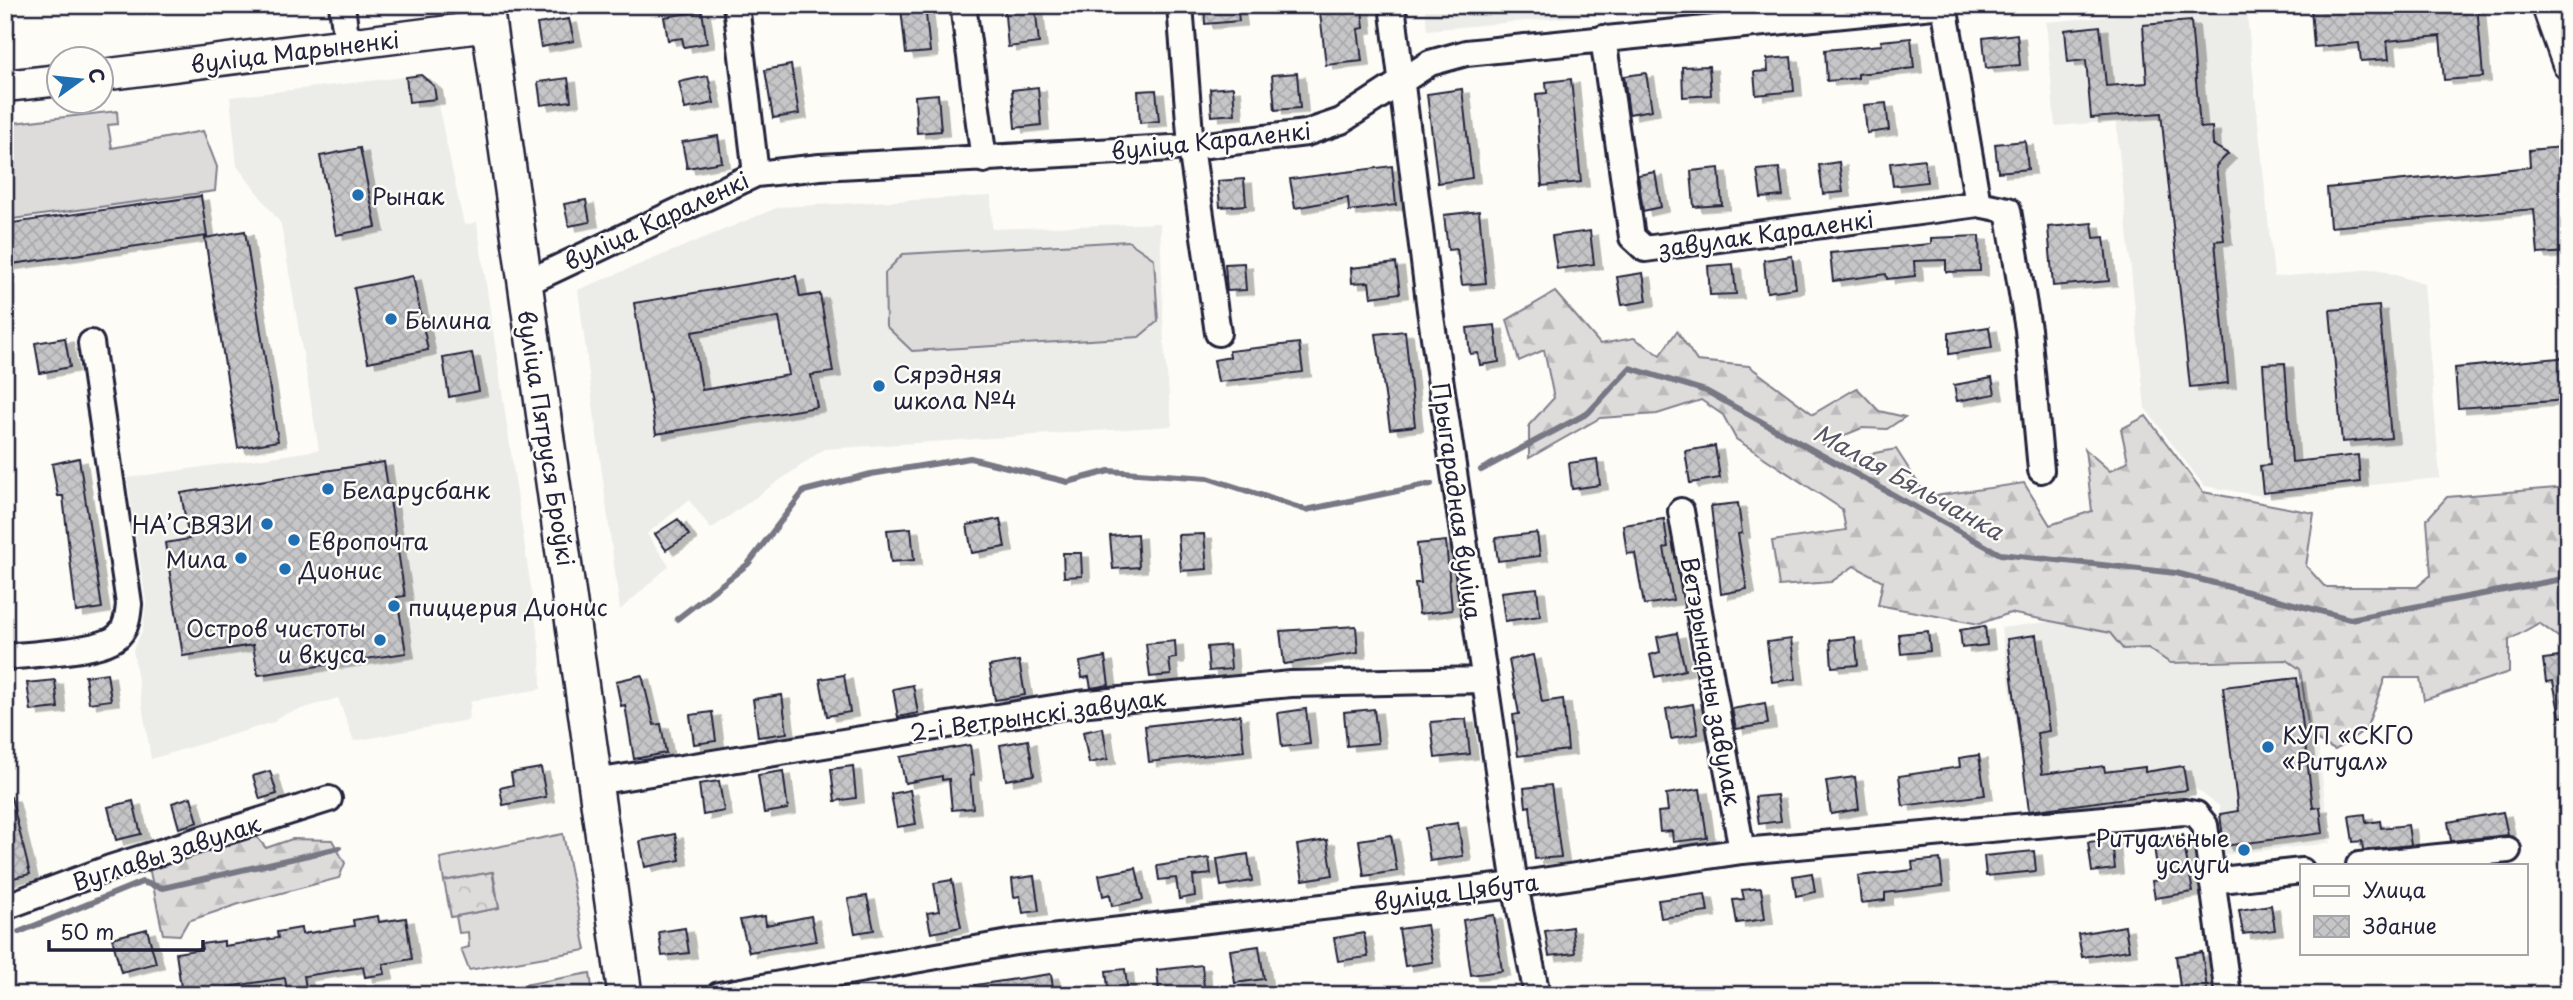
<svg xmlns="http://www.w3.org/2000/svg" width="2573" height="1000" font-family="'Playpen Sans',sans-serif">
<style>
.built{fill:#ecece9}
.grass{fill:#dddcdb;stroke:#807f8b;stroke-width:2}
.forest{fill:url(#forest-firs);stroke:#807f8b;stroke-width:2}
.park{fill:url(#park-crowns);stroke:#807f8b;stroke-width:2}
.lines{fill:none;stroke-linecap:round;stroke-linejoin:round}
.stream{stroke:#787885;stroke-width:6}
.building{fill:url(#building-cross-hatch);stroke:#22223b;stroke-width:2;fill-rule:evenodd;filter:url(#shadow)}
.minor-casing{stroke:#22223b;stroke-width:30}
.tertiary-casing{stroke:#22223b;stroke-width:35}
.secondary-casing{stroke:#22223b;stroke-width:38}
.minor{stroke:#fdfcf7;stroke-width:24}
.tertiary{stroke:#fdfcf7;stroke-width:30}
.secondary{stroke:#fdfcf7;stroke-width:33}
.poi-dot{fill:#1f6fb2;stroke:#fdfcf7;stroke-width:2.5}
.labels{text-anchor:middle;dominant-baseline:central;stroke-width:5;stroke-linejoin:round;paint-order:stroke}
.street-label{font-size:23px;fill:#22223b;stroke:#fdfcf7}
.poi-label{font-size:23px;fill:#22223b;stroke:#fdfcf7;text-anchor:start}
.water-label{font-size:24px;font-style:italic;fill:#545466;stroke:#fdfcf7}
</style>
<defs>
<pattern id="forest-firs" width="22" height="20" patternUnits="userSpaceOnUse" patternTransform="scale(1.75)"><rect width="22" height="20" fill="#dddcdb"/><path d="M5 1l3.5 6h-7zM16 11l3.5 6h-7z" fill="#bdbcbd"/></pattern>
<pattern id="park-crowns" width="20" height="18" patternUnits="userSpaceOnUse" patternTransform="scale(1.75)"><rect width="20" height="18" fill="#dddcdb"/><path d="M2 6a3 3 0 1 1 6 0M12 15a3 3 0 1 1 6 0" fill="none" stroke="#bdbcbd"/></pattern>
<pattern id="building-cross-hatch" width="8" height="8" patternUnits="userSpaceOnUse" patternTransform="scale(1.75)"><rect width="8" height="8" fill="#c6c6c8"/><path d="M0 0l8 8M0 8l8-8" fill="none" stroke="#aaaaad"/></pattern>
<filter id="shadow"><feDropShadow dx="8" dy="4.5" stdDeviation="0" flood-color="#0004"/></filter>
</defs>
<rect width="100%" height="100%" fill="#fdfcf7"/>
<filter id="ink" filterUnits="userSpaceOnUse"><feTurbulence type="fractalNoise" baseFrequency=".0143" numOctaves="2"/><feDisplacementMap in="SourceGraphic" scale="14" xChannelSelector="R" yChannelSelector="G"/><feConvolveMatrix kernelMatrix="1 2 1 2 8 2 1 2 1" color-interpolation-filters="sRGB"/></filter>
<g filter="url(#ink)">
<path class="built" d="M1425 5H1614V13L1427 30Z
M2246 5 2274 277 2376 269 2424 284 2440 478 2262 496 2204 486 2145 408 2116 121 2055 126 2046 22Z
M421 75 434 86 464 225 477 222 540 650 541 689 471 701 468 720 354 741 338 698 285 714 276 718 277 721 151 759 133 650 143 629 146 601 127 478 319 450 281 224 237 166 230 97Z
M991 196 992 229 1160 223 1164 345 1172 426 824 449 711 529 689 500 647 534 669 566 620 610 578 290 779 207Z
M2121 612 2306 645 2330 843 2224 855 2219 806 2196 789 2029 812 2001 628Z"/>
<path class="grass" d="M117 111 118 124 108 125 112 148 203 131 217 167 215 191 5 220V124Z
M1128 241 1154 259 1158 321 1139 337 912 351 886 326 885 273 903 254Z
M563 834 586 950 469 970 461 949 469 947 468 932 459 933 456 916 499 908 493 872 444 881 440 858Z
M590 973 593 995H483L485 992Z"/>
<path class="forest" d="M1555 292 1600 344 1634 338 1660 355 1677 331 1697 361 1749 366 1813 414 1857 388 1879 411 1905 417 1887 429 1862 428 1823 444 1849 458 1896 449 1927 497 2024 483 2050 525 2092 511 2085 449 2110 471 2128 461 2121 429 2146 416 2203 492 2314 513 2306 566 2325 587H2417L2431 575 2427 519 2447 497 2568 487V639H2561L2539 623 2509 640V672L2424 700 2420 678H2385L2366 729 2335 750 2310 737 2300 669 2287 660 2170 663 2148 648 2123 649 2110 633 2010 613 1979 624 1878 605 1883 581 1854 566 1831 582 1779 586 1772 541 1846 530 1842 509 1736 439 1723 415 1701 400 1657 414 1600 418 1529 458V425L1554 398 1544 350 1519 361 1507 320Z
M256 836 266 848 292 839 332 840 345 863 339 878 239 904 188 921 180 935 163 934 149 867 206 845Z"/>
<path class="park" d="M492 872 499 908 451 917 444 881Z"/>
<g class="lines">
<path class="stream" d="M1481 470 1588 413 1630 368 1706 391 2000 554 2176 573 2350 619 2568 578
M677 619 748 564 804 491 871 474 970 458 1068 482 1109 471 1208 478 1306 510 1431 484
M19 932 142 882 163 888 339 848"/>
</g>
<path class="building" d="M925 5 930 52 906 54 901 8Z
M1004 5H1035L1039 43 1008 47Z
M1204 5H1237L1239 21 1205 24Z
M2338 5H2477L2483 77 2444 80 2440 36 2387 41 2389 59 2361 61 2359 43 2314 47 2311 8Z
M1362 9 1364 28 1358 29 1362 61 1326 65 1320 13Z
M702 11 707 43 684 47 682 38 668 40 664 17Z
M569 19 574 41 541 47 537 24Z
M2191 21 2200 128 2212 127 2213 145 2228 154 2216 166 2224 240 2215 241 2228 383 2190 387 2161 113 2091 118 2086 60 2068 62 2065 30 2100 26 2106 86 2147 83 2143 25Z
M2017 34 2020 65 1986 68 1983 38Z
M1911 38 1914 68 1858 74V78L1827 81 1825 50 1882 45 1881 41Z
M1791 57 1794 91 1756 95 1754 72 1768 71 1767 59Z
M791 65 799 114 773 118 765 70Z
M1709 66 1711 95 1683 97 1682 67Z
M1297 73 1300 108 1275 110 1272 75Z
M1646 73 1652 110 1629 114 1624 76Z
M421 75 434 86 436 99 409 102 406 77Z
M708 76 714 103 685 109 679 82Z
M568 78 571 101 541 105 538 82Z
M1571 79 1581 182 1542 186 1536 94 1547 93 1546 82Z
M1038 87 1041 125 1015 128 1012 90Z
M1233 87 1235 114 1212 116 1210 89Z
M1462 89 1472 178 1438 183 1427 94Z
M1156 90 1159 121 1140 123 1138 91Z
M938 94 941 131 917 133 915 96Z
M1886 103 1889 130 1867 133 1864 105Z
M718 136 722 162 687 168 682 142Z
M2025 141 2028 169 1998 172 1995 144Z
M2562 147 2568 252 2538 254 2534 209 2330 227 2327 188 2530 167 2529 150Z
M360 148 376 227 336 235 320 156Z
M1924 159 1927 182 1893 186 1890 163Z
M1839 162 1843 192 1823 194 1819 165Z
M1392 166 1396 205 1349 211 1348 198 1295 208 1290 179Z
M1719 168 1722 205 1694 207 1691 171Z
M1779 168 1783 196 1761 198 1757 170Z
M1655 172 1661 207 1643 211 1638 175Z
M1244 179 1246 205 1220 207 1218 181Z
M201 196 207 236 5 265V224Z
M586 200 590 222 569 226 564 204Z
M1479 211 1486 283 1462 285 1457 249 1448 250 1444 215Z
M2092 223 2094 238 2104 237 2109 281 2053 286 2048 227Z
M245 231 278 441 238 448 205 238Z
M1590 231 1594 264 1557 269 1552 236Z
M1979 236 1980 271 1946 272V260L1914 261 1915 276 1887 279 1886 274 1833 281 1830 253 1931 244V238Z
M1792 256 1796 288 1767 292 1764 260Z
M1244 263 1246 290 1227 291 1225 264Z
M1396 263 1400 293 1371 297 1369 282 1352 283 1351 268Z
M1733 264 1736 294 1710 295 1708 266Z
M1643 273 1647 301 1622 305 1617 277Z
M413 276 428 350 368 362 354 288Z
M796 276 800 297 820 294 833 372 811 375 817 407 656 434 634 303ZM779 317 789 375 702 390 692 332Z
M2379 306 2391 438 2342 442 2330 310Z
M1495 325 1499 362 1480 365 1478 353 1470 354 1467 328Z
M1989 327 1992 348 1949 354V333Z
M1405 331 1415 426 1390 429 1376 334Z
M65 338 70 367 40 373 35 343Z
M1299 343 1303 372 1218 382 1214 360 1230 357 1229 351Z
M472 353 479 391 449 397 443 358Z
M2568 357V400L2458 408 2455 368Z
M2285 363 2292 462 2358 455 2360 482 2263 493 2260 466 2270 465 2263 364Z
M1992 378 1995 394 1957 401 1954 385Z
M1715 446 1720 478 1690 483 1685 451Z
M79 458 102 608 76 612 63 496H58L52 464Z
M1597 459 1600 485 1572 489 1569 463Z
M384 462 405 596 397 597 406 653 258 675 253 645 183 656 165 543 189 539 181 493Z
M1738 503 1742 533 1738 534 1747 589 1721 594 1711 506Z
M678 519 689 535 666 550 655 534Z
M1000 519 1005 547 972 553 967 525Z
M1664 519 1668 547 1664 548 1673 600 1644 605 1635 553 1627 554 1623 525Z
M911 528 914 560 891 562 887 530Z
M1537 533 1540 556 1498 561 1495 538Z
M1137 534 1139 567 1113 569 1110 536Z
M1204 534 1207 569 1181 571 1178 535Z
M1446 541 1452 610 1419 614 1415 583H1421L1417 544Z
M1063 553H1081L1082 576 1064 577Z
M1537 588 1540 616 1505 621 1501 592Z
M1356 626 1358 653 1284 664 1280 631Z
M1985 626 1987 645 1962 648 1960 630Z
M1928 631 1930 651 1901 654 1899 634Z
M1677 633 1685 670 1655 677 1650 655 1660 652 1657 637Z
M2036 635 2049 731 2037 733 2042 774 2104 766 2105 772 2145 767V772L2183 766 2187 790 2029 811 2007 639Z
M1855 637 1858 665 1832 667 1830 640Z
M1791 639 1796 679 1772 682 1767 642Z
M1175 641 1176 658 1169 659 1171 675 1150 677 1146 644Z
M1229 645 1231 669 1209 671 1207 647Z
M1533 655 1542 702 1563 699 1568 750 1518 756 1513 715 1519 714 1509 660Z
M2568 656V716L2560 717 2553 681 2546 682 2543 659Z
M1105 657 1109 685 1091 688 1089 677 1082 678 1080 662Z
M1019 661 1025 695 995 700 989 666Z
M107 673 111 700 89 703 85 676Z
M642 675 654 725 661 724 666 753 634 759 625 705 621 706 616 681Z
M844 675 850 712 827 716 820 679Z
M2297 678 2313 808 2320 807 2323 833 2224 846 2220 814 2238 811 2223 687Z
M55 680 58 708 31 711 27 683Z
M913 685 918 713 898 717 893 689Z
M782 695 787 733 758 737 753 699Z
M1765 703 1768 724 1736 729 1732 709Z
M1693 704 1698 734 1671 739 1666 709Z
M1306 709 1310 744 1282 747 1278 713Z
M1374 709 1378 743 1347 746 1344 712Z
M712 712 716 741 694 744 690 715Z
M1240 715 1244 751 1149 762 1145 726Z
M1466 719 1470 754 1435 758 1431 722Z
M1103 728 1108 759 1089 763 1083 732Z
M1028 740 1034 775 1006 780 1000 745Z
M970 745 974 775 970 776 973 808 952 810 949 779 942 780V776L905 783 900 757Z
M1979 755 1985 795 1903 806 1899 776 1960 767 1959 758Z
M853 766 856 798 835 801 831 769Z
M541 768 546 797 503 805 500 788 513 785 511 773Z
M270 771 277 794 260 799 253 776Z
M783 771 788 809 764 813 758 775Z
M1855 777 1859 809 1831 814 1826 781Z
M719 781 724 811 703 815 699 784Z
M1551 785 1561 857 1535 859 1530 806 1526 807 1524 788Z
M1700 789 1707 838 1673 842 1672 831 1660 832 1658 812 1668 811 1666 794Z
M910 790 916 824 897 827 891 794Z
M1777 795 1781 821 1759 824 1755 797Z
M5 797H11L30 874 5 880Z
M191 797 198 822 179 828 172 803Z
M133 801 141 834 116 840 108 807Z
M2503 812 2508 835 2451 841 2448 822Z
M2365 814 2366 823 2380 821 2381 828 2408 825 2411 845 2363 850 2362 841 2353 842 2349 816Z
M1458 823 1463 856 1430 861 1425 828Z
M675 834 680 860 645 867 640 841Z
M1391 835 1397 871 1364 876 1359 840Z
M2182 835 2193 892 2155 898 2152 881 2159 880 2153 840Z
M1327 840 1333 875 1303 880 1297 845Z
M2112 840 2115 869 2092 872 2088 842Z
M2034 851 2036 871 1986 876 1984 856Z
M1248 854 1252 881 1221 886 1217 859Z
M1209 858 1211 874 1193 876 1195 896 1179 899 1176 878 1159 880 1157 866Z
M1940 859 1943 886 1885 893V900L1861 903 1858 876 1913 870 1912 862Z
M1136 868 1143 900 1112 906 1110 894 1103 896 1099 875Z
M1812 873 1815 892 1796 896 1793 876Z
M1034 876 1039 911 1023 913 1020 896 1014 897 1012 879Z
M952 880 961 927 931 933 927 913 939 911 934 883Z
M1761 888 1765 919 1737 923 1733 900 1744 899 1742 890Z
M1705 894 1708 912 1661 918 1658 900Z
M867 896 874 930 855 933 848 899Z
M2271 905 2275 930 2243 934 2239 910Z
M1494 915 1502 971 1471 975 1463 920Z
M378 916 379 922 406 918 412 959 383 964 385 974 365 977 363 967 304 976 306 987 287 990 285 978 228 987 229 995H211L210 990 182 994 176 953 202 949 201 944 224 941V946L278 938 277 932 301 928 302 934 354 926 353 920Z
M765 916 766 925 811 916 816 941 749 952 740 920Z
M1427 925 1433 962 1405 966 1399 929Z
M2125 926 2129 950 2082 957 2078 934Z
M1572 927 1575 953 1549 956 1545 931Z
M685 928 689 953 662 956 659 932Z
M147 929 156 963 121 972 112 938Z
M1364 933 1368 957 1338 961 1334 938Z
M1259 946 1264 979 1235 983 1230 950Z
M2202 952 2207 990 2181 994 2176 956Z
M1202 965 1204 987 1159 991 1157 970Z
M1125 969 1128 995H1109L1106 971Z
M1051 974 1054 995H976L975 985Z"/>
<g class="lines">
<defs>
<path id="minor" d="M342 5 347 45
M736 5 756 174
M963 5 984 160
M1180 5 1191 147 1218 333
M1392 5 1430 310 1515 885 1537 995
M1944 5 1978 204
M1603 38 1632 237 1645 249 1978 204 2008 210 2028 329 2041 470
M524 284 756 174 820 167 1191 147 1306 133 1341 121 1430 63 1466 53 1943 5
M1681 511 1742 851
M5 657C30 654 104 652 119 635 127 627 128 615 129 604L91 343
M595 782 1078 704 1291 684 1484 680
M2359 865 2508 850
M2212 881 2302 871
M5 907 110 868 329 799
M719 995 1015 942 1515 885 1742 851 2184 812 2196 814 2205 825 2228 995"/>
<path id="tertiary" d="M2547 5 2568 64
M102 75 489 26
M5 86 60 80"/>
<path id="secondary" d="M486 5 625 995"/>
</defs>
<use href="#minor" class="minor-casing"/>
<use href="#tertiary" class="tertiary-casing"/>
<use href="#secondary" class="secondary-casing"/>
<use href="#minor" class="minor"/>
<use href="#tertiary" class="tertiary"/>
<use href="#secondary" class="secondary"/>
</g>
</g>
<g class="poi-dot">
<circle cx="358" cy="195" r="7"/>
<circle cx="391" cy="319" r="7"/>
<circle cx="879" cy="386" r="7"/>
<circle cx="328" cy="489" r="7"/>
<circle cx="267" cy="524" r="7"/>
<circle cx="294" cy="540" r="7"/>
<circle cx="241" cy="558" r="7"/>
<circle cx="285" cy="569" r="7"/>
<circle cx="394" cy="606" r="7"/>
<circle cx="380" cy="640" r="7"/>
<circle cx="2268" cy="747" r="7"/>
<circle cx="2244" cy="850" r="7"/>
</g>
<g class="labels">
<g class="street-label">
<text transform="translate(295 51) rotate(-7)">вуліца Марыненкі</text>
<text transform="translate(1211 140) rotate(-6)">вуліца Караленкі</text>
<text transform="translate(656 220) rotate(-25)">вуліца Караленкі</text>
<text transform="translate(1766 233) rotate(-8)">завулак Караленкі</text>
<text transform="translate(547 438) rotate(81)">вуліца Пятруся Броўкі</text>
<text transform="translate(1458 501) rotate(82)">Прыгарадная вуліца</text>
<text transform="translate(1712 681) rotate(80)">Ветэрынарны завулак</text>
<text transform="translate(1038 714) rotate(-8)">2-і Ветрынскі завулак</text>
<text transform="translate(166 852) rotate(-18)">Вуглавы завулак</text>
<text transform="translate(1456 891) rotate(-7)">вуліца Цябута</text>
</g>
<g class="poi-label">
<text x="372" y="195">Рынак</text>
<text x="405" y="319">Былина</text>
<text x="893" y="373">Сярэдняя<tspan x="893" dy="26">школа №4</tspan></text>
<text x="342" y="489">Беларусбанк</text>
<text x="253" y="524" text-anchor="end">НАʼСВЯЗИ</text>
<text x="308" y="540">Европочта</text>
<text x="227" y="558" text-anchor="end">Мила</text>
<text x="299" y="569">Дионис</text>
<text x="408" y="606">пиццерия Дионис</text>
<text x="366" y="627" text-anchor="end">Остров чистоты<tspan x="366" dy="26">и вкуса</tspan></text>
<text x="2282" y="734">КУП «СКГО<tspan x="2282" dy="26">«Ритуал»</tspan></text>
<text x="2230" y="837" text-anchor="end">Ритуальные<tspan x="2230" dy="26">услуги</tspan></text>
</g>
<g class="water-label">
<text transform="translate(1909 481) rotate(29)">Малая Бяльчанка</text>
</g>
</g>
<rect width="2573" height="1000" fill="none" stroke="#fdfcf7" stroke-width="28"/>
<rect x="14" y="14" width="2545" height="972" fill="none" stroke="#22223b" stroke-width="2.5" filter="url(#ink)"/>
<rect x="2300" y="864" width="228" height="91" fill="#fdfcf7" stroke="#a5a5ac" stroke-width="2"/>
<rect x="2314" y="886" width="35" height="10" fill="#fdfcf7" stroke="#a5a5ac" stroke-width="2"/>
<text x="2363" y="898" font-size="21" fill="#22223b">Улица</text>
<rect x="2314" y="916" width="35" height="21" fill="url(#building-cross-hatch)" stroke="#a5a5ac" stroke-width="2"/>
<text x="2363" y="934" font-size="21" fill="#22223b">Здание</text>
<g transform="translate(80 80) rotate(75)"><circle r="33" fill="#fdfcf7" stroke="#a5a5ac" stroke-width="2"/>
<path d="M0-5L12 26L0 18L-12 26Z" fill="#1f6fb2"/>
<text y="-10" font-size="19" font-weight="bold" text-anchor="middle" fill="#22223b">С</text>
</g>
<path d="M49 940v10h154v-10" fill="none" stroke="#22223b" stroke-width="3.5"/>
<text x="60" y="940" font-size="21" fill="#22223b" stroke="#fdfcf7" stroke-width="5" paint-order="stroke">50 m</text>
</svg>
